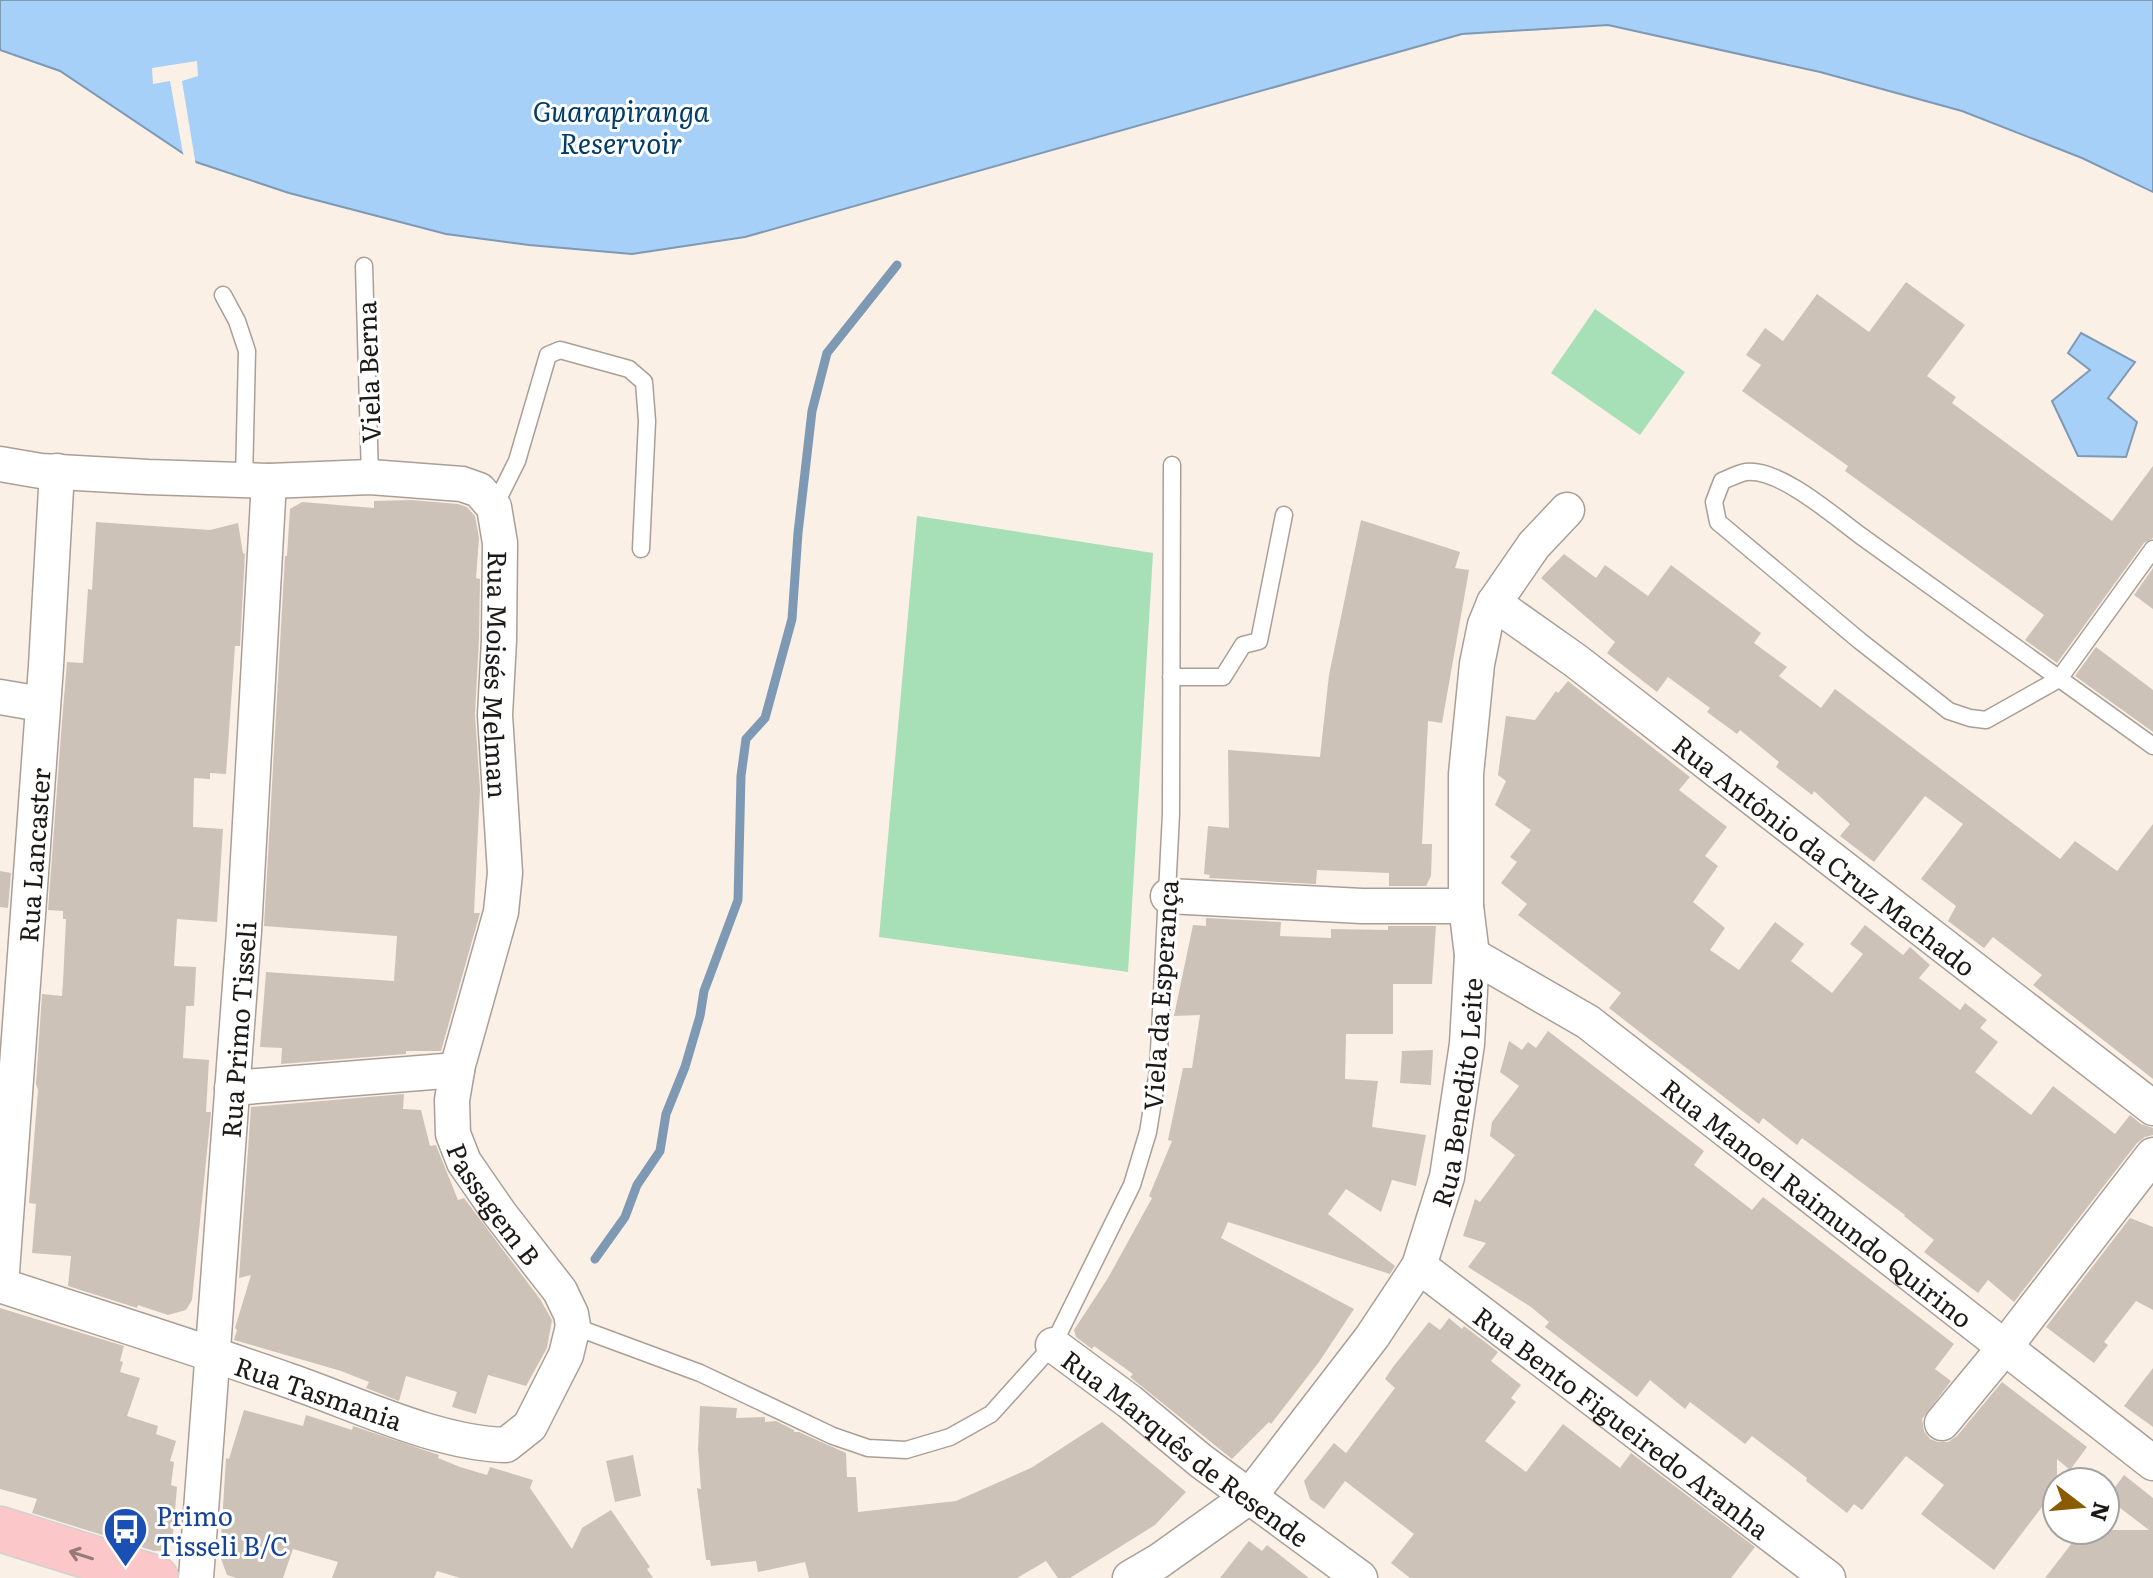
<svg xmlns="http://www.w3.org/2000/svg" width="2153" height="1578" font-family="Literata,serif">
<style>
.green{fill:#a7dfb6}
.water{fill:#a7d0f8;stroke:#7e99b4;stroke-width:2}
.pier{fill:#fbf0e6}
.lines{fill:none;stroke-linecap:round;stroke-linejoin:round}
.stream{stroke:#7e99b4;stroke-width:9}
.building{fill:#ccc2b8}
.lane-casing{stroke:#a99f96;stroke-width:19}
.street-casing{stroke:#a99f96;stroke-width:37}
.primary-casing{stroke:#d2d1d0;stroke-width:47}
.lane{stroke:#fff;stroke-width:16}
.street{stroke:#fff;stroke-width:34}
.primary{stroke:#fbc7c9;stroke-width:44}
.oneway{stroke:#977978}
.labels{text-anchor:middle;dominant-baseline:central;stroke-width:6;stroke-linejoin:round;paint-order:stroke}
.street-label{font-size:26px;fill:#1d1916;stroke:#fff}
.transit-label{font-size:26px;fill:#164399;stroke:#fff;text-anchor:start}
.water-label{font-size:28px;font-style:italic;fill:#003d69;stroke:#fff}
</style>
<rect width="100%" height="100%" fill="#fbf0e6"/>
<path class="green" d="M1595 309 1685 372 1640 435 1551 373Z
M917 516 1153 553 1128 972 879 937Z"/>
<path class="water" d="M0 0H2153V192L2082 158 1962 111 1820 72 1608 25 1462 34 745 237 632 254 529 245 446 234 289 193 196 162 60 71 0 50Z
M2081 333 2135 362 2108 398 2137 422 2126 457 2078 456 2052 401 2090 370 2068 353Z"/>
<path class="pier" d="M197 61 198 76 182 81 196 166 184 159 170 81 153 84 152 68Z"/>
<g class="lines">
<path class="stream" d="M595 1259 625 1217 637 1185 660 1151 666 1114 685 1067 700 1016 704 991 738 900 741 776 746 739 765 718 792 619 798 533 812 411 827 353 897 265"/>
</g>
<path class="building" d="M1906 282 1965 325 1927 376 1956 397 1952 403 2112 521 2153 466V538L2144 543 2057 663 2025 640 2044 615 1845 471 1848 466 1742 391 1761 365 1746 355 1765 328 1783 341 1817 294 1869 332Z
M411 500 458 504 467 507 475 516 479 538 476 578 480 579 479 639 475 714 480 790 474 913H480L441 1051H406V1054L281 1064 282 1048 260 1047 266 972 394 981 397 936 264 926 285 556H287L290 509 302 502 374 508V501Z
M1361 520 1460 552 1455 568 1469 570 1442 723 1428 721 1422 844H1432L1431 876 1426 886H1389V873L1317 870 1316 884 1209 878 1210 875 1204 874 1208 826 1229 828 1228 750 1320 757 1329 675Z
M96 522 210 530 238 523 243 553 245 554 240 646H235L226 774 210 773V779L194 778 193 827 223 829 217 922 177 919 174 966 196 967 194 1006H186L183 1058 209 1060 206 1112H211L192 1300 186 1310 168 1315 138 1305 137 1308 68 1286 71 1256 32 1253 36 1204 29 1203 38 1090 36 1084 42 994 62 996 63 982 66 919H63V911L48 910 62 721 67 662 83 663 88 589 92 590Z
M1564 554 1596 578 1605 565 1648 596 1671 565 1761 633 1754 643 1787 667 1779 676 1821 708 1835 689 2060 859 2075 841 2117 871 2153 824V1079L2033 985 2042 975 1993 937 1984 948 1948 921 1956 906 1921 879 1963 824 1925 796 1874 862 1840 836 1850 824 1814 791 1812 795 1776 767 1779 762 1740 730 1737 734 1707 712 1710 708 1668 677 1657 692 1607 653 1615 642 1541 578Z
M2153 568V609L2134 595Z
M2096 647 2153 690V732L2075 676Z
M1568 681 1690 777 1679 790 1727 827 1705 856 1718 866 1693 902 1725 928 1710 950 1739 970 1775 922 1804 944 1791 961 1832 993 1863 954 1850 944 1865 925 1903 955 1910 947 1930 965 1919 978 1960 1010 1965 1003 1987 1020 1980 1028 1998 1042 1975 1072 2031 1115 2053 1086 2115 1134 2130 1115 2141 1124 2153 1128V1135L2145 1137 2137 1143 2014 1302 1988 1280 1978 1293 1924 1252 1934 1240 1904 1216 1905 1215 1802 1138 1797 1145 1763 1118 1759 1124 1632 1026 1609 1008 1621 993 1518 915 1527 904 1501 883 1517 862 1510 857 1531 830 1495 805 1506 781 1498 775 1506 716 1535 720 1556 691 1558 693Z
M0 871 11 873 8 908 0 907Z
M1206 918 1281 922 1280 936 1331 938V929L1388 930V926H1436L1432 984H1393V1034H1346L1345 1079 1378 1081 1372 1127 1426 1135 1416 1186 1392 1180 1381 1212 1346 1189 1328 1214 1395 1266 1390 1274 1228 1222 1221 1238 1354 1309 1319 1362 1271 1424 1269 1422 1232 1459 1130 1377 1133 1374 1094 1346 1092 1349 1076 1337 1074 1330 1108 1278 1152 1198 1149 1196 1172 1141 1168 1140 1183 1068H1192L1200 1015 1174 1016 1193 925 1206 926Z
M1548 1031 1704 1151 1694 1165 1752 1210 1763 1197 1954 1344 1935 1369 1951 1381 1922 1419 1924 1431 1930 1439 1938 1442H1948L1957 1436 2002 1382 2087 1447 2070 1470 2057 1459V1487L1994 1570 1921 1514 1944 1485 1906 1456 1862 1510 1854 1504 1847 1513 1806 1481 1807 1478 1752 1436 1745 1444 1690 1402 1685 1409 1650 1380 1637 1397 1545 1327 1549 1322 1531 1307 1468 1267 1486 1243 1463 1236 1475 1199 1480 1202 1515 1155 1490 1136 1492 1122 1519 1086 1500 1072 1509 1041 1522 1050 1528 1042 1536 1048Z
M1433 1050 1431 1085 1400 1083 1402 1051Z
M404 1094 403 1109 421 1110 430 1146 436 1145 458 1200 464 1198 540 1299 552 1320 547 1348 526 1386 488 1375 476 1414 452 1407 457 1392 406 1376 399 1401 366 1388 369 1382 341 1371 234 1340 237 1330 235 1328 251 1275 239 1278 251 1107Z
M2130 1218 2153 1227V1310L2136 1301 2104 1342 2108 1345 2094 1363 2046 1327Z
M0 1308 124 1346 120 1361 123 1362 120 1372 140 1378 127 1416 158 1426 156 1434 176 1441 170 1461 174 1462 171 1485 177 1487 173 1534 167 1550 154 1551 32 1513 37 1499 0 1489Z
M1449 1318 1462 1329 1464 1326 1498 1352 1491 1361 1521 1385 1511 1398 1516 1402 1485 1441 1526 1472 1563 1424 1620 1468 1631 1453 1755 1547 1731 1578H1410L1391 1563 1414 1534 1345 1481 1324 1509 1310 1499 1304 1481 1334 1443 1346 1453 1395 1388 1385 1379 1393 1367 1429 1322 1440 1330Z
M2153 1368V1427L2124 1406Z
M700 1406 737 1408 736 1418 765 1417V1422L776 1421 794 1430V1432H799L846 1453 847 1477H856L858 1512 956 1501 1031 1468 1102 1422 1186 1492 1155 1525 1070 1578H1058L1046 1561 1017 1578H809L805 1562 758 1572 756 1561 711 1566 710 1560H706L697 1488 701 1489 698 1449Z
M244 1410 303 1426 306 1415 352 1430 353 1426 439 1455 438 1458 460 1467 487 1475 490 1467 533 1480 530 1488 572 1549 582 1528 611 1510 650 1567 647 1569 653 1578H460L437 1571 434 1578H332L338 1562 293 1549 283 1578H236L227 1575 220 1556 226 1458 229 1459Z
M633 1455 641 1496 615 1502 606 1461Z
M2124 1475 2153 1498V1578H2045L2082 1530H2149L2107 1498Z
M1249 1541 1262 1551 1267 1545 1309 1578H1220Z"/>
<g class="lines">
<defs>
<path id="lane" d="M364 266 370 477
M223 295 237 321 247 351 244 480
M494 507 517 461 548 355 560 350 629 369 644 382 647 421 641 549
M2153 549 2059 679 1986 720 1970 718 1949 711 1860 641 1718 522 1714 502 1722 481C1730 478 1739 473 1746 472 1780 468 1835 517 1861 536L2153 746
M1171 677H1223L1243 645 1259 641 1284 515
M573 1326 700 1373 833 1436 868 1448 906 1450 950 1437 991 1414 1053 1345 1132 1185 1148 1132 1158 1071 1171 814 1172 465"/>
<g id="street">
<path id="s1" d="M0 464 41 471 148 477 269 481 370 477 462 484 479 490 494 507 500 543 499 640 495 715 505 873 501 912 458 1065 452 1100 453 1134 464 1162 500 1214 560 1291 571 1314 573 1326 566 1355 530 1426 506 1445C435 1443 357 1404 290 1381 194 1347 97 1317 0 1285"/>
<path id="s2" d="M1494 603 1576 661 2153 1108"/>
<path d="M0 697 41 704"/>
<path d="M1168 896 1362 906H1466"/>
<path id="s3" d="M1472 955 1588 1022 2153 1463"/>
<path d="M232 1088 457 1070"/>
<path id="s4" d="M1419 1266 1828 1578"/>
<path id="s5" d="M1 1286 46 666 57 471"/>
<path id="s6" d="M1053 1345 1130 1402 1201 1461 1360 1578"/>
<path d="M1942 1423 2004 1348 2153 1155"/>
<path id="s7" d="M196 1578 244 931 269 481"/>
<path id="s8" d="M1130 1578 1159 1561 1249 1497 1372 1337 1419 1266 1447 1177 1467 1044 1472 955 1466 906V774L1477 664 1485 625 1494 603 1534 545 1567 510"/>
</g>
<path id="primary" d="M0 1529 156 1578"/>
</defs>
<use href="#lane" class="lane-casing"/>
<use href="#street" class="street-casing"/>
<use href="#primary" class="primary-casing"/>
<use href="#lane" class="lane"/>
<use href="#street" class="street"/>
<use href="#primary" class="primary"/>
</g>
<defs><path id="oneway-shaft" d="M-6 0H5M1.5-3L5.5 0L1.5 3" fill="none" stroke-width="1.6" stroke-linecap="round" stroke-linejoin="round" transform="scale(2)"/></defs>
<use class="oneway" href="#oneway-shaft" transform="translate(81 1555) rotate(-162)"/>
<defs>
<symbol id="bus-pin" viewBox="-11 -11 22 30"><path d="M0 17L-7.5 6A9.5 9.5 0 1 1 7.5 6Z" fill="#1a4fb4" stroke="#fff"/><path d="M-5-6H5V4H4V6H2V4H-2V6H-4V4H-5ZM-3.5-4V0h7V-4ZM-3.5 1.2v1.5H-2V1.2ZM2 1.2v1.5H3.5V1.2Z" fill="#fff"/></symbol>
</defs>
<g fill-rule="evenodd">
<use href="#bus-pin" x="100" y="1504" width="51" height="69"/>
</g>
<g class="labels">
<g class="street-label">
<text transform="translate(367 372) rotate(-92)">Viela Berna</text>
<text stroke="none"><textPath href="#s1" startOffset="672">Rua Moisés Melman</textPath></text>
<text stroke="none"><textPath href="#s2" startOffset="416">Rua Antônio da Cruz Machado</textPath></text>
<text stroke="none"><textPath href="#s5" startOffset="432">Rua Lancaster</textPath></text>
<text transform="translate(1159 995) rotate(-86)">Viela da Esperança</text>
<text stroke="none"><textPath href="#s7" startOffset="550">Rua Primo Tisseli</textPath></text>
<text stroke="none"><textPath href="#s8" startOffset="610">Rua Benedito Leite</textPath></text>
<text stroke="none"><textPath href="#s1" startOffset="1220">Passagem B</textPath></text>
<text stroke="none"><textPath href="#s3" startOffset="426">Rua Manoel Raimundo Quirino</textPath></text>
<text transform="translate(319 1392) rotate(19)">Rua Tasmania</text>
<text stroke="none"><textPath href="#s4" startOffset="256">Rua Bento Figueiredo Aranha</textPath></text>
<text stroke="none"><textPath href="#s6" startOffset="168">Rua Marquês de Resende</textPath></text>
</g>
<g class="transit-label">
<text x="156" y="1514">Primo<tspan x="156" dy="30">Tisseli B/C</tspan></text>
</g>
<g class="water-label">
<text x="621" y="110">Guarapiranga<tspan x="621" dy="32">Reservoir</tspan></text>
</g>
</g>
<g transform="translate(2081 1506) rotate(106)"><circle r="38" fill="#ffffff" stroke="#a5a3a2" stroke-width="2"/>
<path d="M0-6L14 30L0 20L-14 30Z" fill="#8a5b00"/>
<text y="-12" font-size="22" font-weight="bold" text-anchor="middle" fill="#1d1916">N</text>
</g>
</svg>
